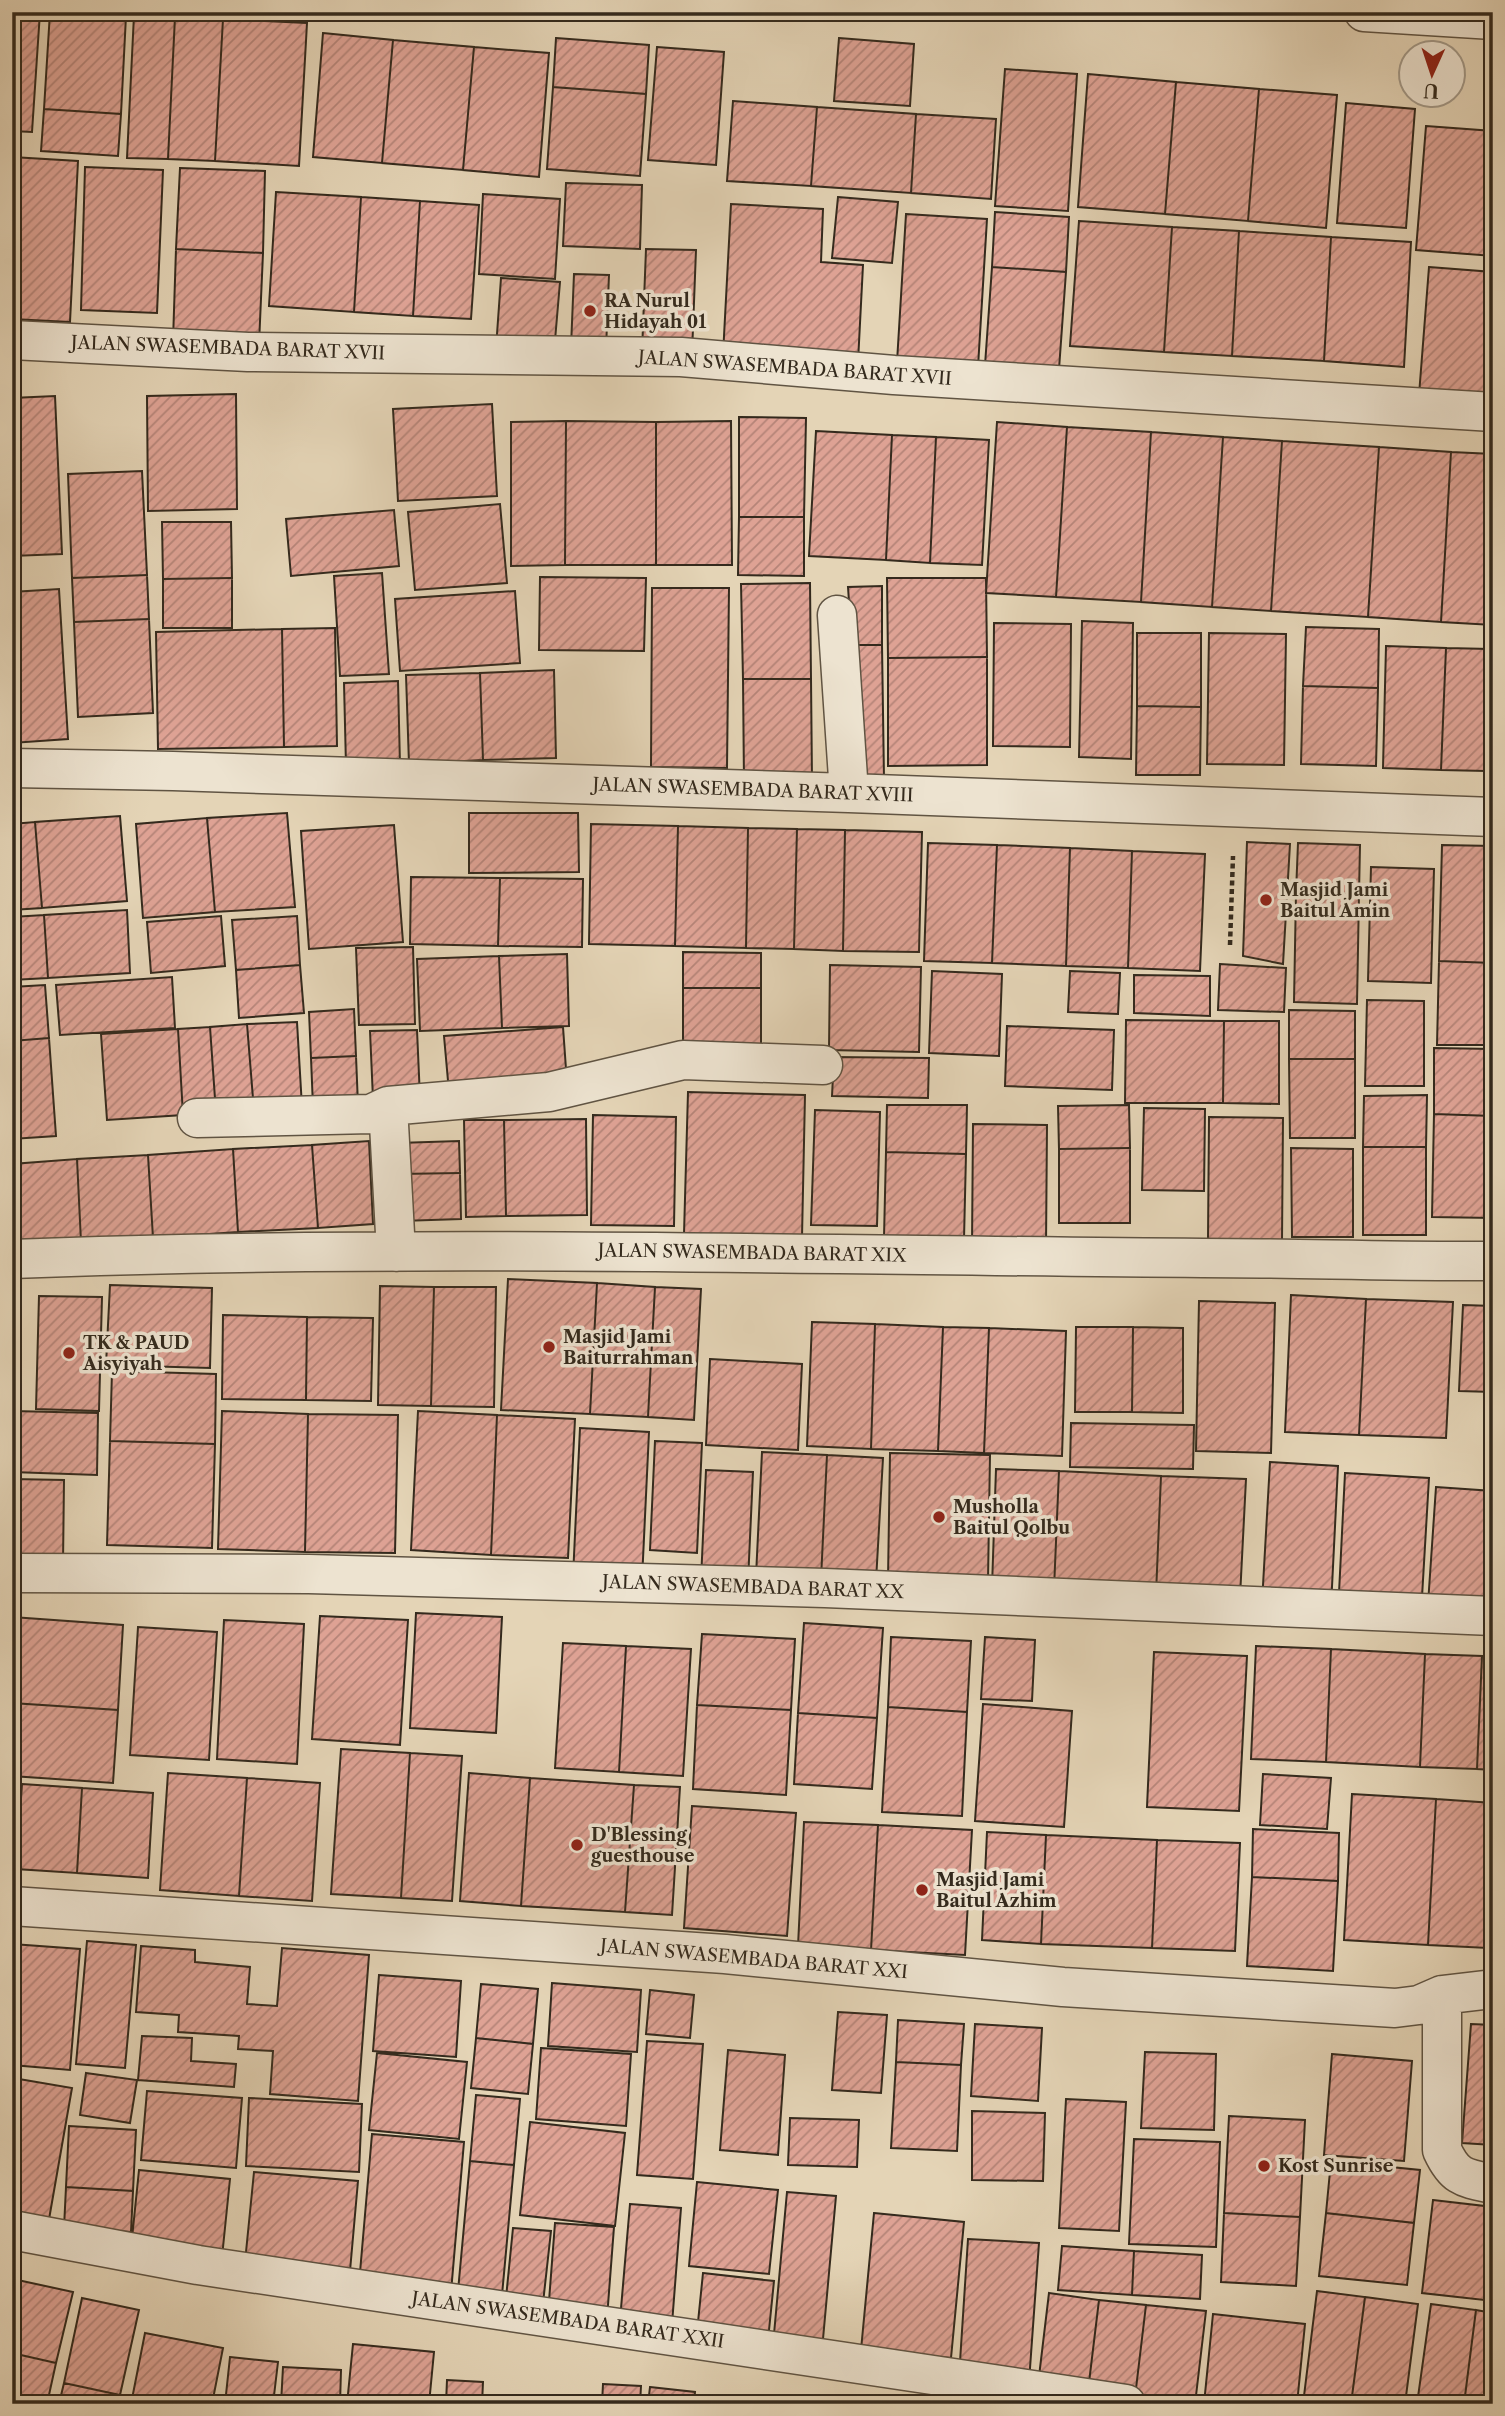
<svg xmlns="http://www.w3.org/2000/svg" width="1505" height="2416" font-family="'Libre Caslon Text',serif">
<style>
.building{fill:url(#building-hatch);stroke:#342a1d;stroke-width:2}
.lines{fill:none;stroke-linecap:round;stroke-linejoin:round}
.minor-casing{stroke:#605443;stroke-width:41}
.path{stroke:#342a1d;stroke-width:4.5;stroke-dasharray:5 3.5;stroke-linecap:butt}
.minor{stroke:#ede3d0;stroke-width:38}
.poi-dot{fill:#8f2418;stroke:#ede3d0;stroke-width:2.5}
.labels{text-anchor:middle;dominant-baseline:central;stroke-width:7;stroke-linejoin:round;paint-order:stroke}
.poi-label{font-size:18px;font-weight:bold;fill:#342a1d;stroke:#ede3d0;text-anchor:start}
.street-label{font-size:18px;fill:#342a1d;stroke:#ede3d0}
</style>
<defs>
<pattern id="building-hatch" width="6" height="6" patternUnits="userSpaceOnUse" patternTransform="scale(1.75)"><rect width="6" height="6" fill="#dea294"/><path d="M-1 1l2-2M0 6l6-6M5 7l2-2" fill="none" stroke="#b58478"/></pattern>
</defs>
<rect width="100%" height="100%" fill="#e4d4b6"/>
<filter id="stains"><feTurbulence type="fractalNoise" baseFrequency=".00286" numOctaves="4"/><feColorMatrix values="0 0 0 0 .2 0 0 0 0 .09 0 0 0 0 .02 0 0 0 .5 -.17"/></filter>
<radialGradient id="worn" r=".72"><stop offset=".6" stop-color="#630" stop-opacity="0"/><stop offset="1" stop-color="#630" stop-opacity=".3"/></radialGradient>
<path class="building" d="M12 12H40L32 132 12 131Z
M50 12 126 16 121 114 44 109Z
M134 15 175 17 168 159 127 158Z
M175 17 223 19 215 161 168 159Z
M223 19 307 23 299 166 215 161Z
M323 33 393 40 382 163 313 157Z
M556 38 649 45 646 94 553 87Z
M839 38 914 44 910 106 834 101Z
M393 40 474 47 463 170 382 163Z
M474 47 549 53 539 177 463 170Z
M657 47 724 52 716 165 648 160Z
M1005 69 1077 74 1068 211 995 206Z
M1088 74 1176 82 1165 214 1078 207Z
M1176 82 1259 89 1248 221 1165 214Z
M553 87 646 94 640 176 547 169Z
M1259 89 1337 95 1326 228 1248 221Z
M733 101 817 107 811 186 727 181Z
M1346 103 1415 109 1406 228 1337 223Z
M817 107 916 114 911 193 811 186Z
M44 109 121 114 118 156 41 151Z
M916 114 996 119 991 199 911 193Z
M1426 126 1493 131V256L1416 250Z
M12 157 78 161 70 322 12 319Z
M85 167 163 170 157 313 81 310Z
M180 168 265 171 263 253 176 249Z
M566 183 642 185 640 249 563 246Z
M276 192 361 197 354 312 269 306Z
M483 194 560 199 555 279 479 274Z
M361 197 420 201 413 316 354 312Z
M838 197 898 202 892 263 832 258Z
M420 201 479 205 471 319 413 316Z
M731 204 823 209 821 262 863 265 858 362 723 355Z
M995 212 1069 217 1066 272 992 267Z
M906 214 987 219 978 367 897 362Z
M1079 221 1172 227 1164 352 1070 346Z
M1172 227 1239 231 1232 356 1164 352Z
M1239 231 1331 237 1324 361 1232 356Z
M1331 237 1411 242 1404 367 1324 361Z
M176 249 263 253 259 344 173 341Z
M646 249 696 250 692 354 642 352Z
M992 267 1066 272 1058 383 984 379Z
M1429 267 1493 272V401L1419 395Z
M574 274 609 275 606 349 571 347Z
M501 278 560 282 554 352 496 348Z
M236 394 237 509 148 511 147 396Z
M55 396 62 554 12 556V398Z
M492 404 497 496 398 501 393 409Z
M739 417 806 418 804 517H739Z
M566 421 565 565 511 566V422Z
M566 421 656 422V565H565Z
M731 421 732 565H656V422Z
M997 422 1067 427 1056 597 986 593Z
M1067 427 1151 432 1141 602 1056 597Z
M816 431 892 435 886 560 809 556Z
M1151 432 1223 437 1212 607 1141 602Z
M892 435 936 437 930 563 886 560Z
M936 437 989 440 982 565 930 563Z
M1223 437 1282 441 1271 611 1212 607Z
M1282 441 1379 447 1368 617 1271 611Z
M1379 447 1451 452 1441 622 1368 617Z
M1451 452 1493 454V625L1441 622Z
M142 471 147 575 72 578 68 474Z
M500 504 507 583 415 590 408 512Z
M394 510 399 566 291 576 286 519Z
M739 517H804V576L738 575Z
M162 522H231L232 578 163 579Z
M382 573 389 674 340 676 334 576Z
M147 575 149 619 74 622 72 578Z
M540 577 646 578 644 651 539 650Z
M232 578V628H163V579Z
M887 578H986L987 657 888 658Z
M810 583 811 679H743L741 584Z
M882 586V645H852L848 587Z
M652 588H729L727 768 651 767Z
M59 589 68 739 12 743V592Z
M515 591 520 663 400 671 395 599Z
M149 619 153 713 78 717 74 622Z
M1082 621 1133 623 1131 759 1079 757Z
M994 623 1071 624 1070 747 993 746Z
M1306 627 1379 629 1378 688 1303 686Z
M335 628 337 746 284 747 282 629Z
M282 629 284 747 158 749 156 632Z
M1137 633H1201V707L1137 706Z
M1209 633 1286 634 1284 765 1207 764Z
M852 645H882L884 779 859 775Z
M1386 646 1446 648 1441 770 1383 768Z
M1446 648 1490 649 1486 771 1441 770Z
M1490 649 1493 650V772L1486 771Z
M987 657V765L888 766V658Z
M554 670 556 758 483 760 480 673Z
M480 673 483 760 409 764 406 675Z
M743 679H811L812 781 744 782Z
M398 681 400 765 346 766 344 683Z
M1303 686 1378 688 1376 766 1301 764Z
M1137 706 1201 707 1200 775H1136Z
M287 813 295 907 215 912 207 818Z
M469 813H578L579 872 469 873Z
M120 816 127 901 42 908 35 822Z
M207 818 215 912 143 918 136 824Z
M35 822 42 908 12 910V824Z
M591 824 678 826 675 946 589 944Z
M394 825 403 942 309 949 301 831Z
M678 826 748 828 746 948 675 946Z
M748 828 797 829 794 949 746 948Z
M797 829 845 830 843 951 794 949Z
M845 830 922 832 919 952 843 951Z
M1247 842 1290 844 1283 964 1243 956Z
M928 843 997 845 992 963 924 961Z
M1298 843 1360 845 1359 894 1296 893Z
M997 845 1070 848 1066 966 992 963Z
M1442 845 1493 846V963L1439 961Z
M1070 848 1132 851 1128 968 1066 966Z
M1132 851 1205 854 1200 971 1128 968Z
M1371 867 1434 869 1431 983 1368 981Z
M411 877 500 878 498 946 410 944Z
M500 878 583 879 582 947 498 946Z
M1296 893 1359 894 1357 1004 1294 1002Z
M127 910 130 973 48 978 44 915Z
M44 915 48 978 12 980V917Z
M221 916 225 966 151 973 147 922Z
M297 916 300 965 236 970 232 920Z
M413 947 415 1024 359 1025 356 948Z
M683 952 761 953V988H683Z
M567 954 569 1026 502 1028 499 956Z
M499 956 502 1028 420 1031 417 959Z
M1439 961 1493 963V1045H1437Z
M1220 964 1286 968 1284 1012 1218 1010Z
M300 965 304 1013 239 1018 236 970Z
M830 965 921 967 919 1052 829 1050Z
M932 971 1002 974 999 1056 929 1053Z
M1070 971 1120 973 1118 1014 1068 1012Z
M1134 975 1210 976V1016L1134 1013Z
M172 977 175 1028 60 1035 56 985Z
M45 985 49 1038 12 1041V987Z
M683 988H761V1054H683Z
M1367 1000 1424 1001V1086H1365Z
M354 1009 356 1056 311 1058 309 1012Z
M1289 1010 1355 1011V1059H1289Z
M1126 1020 1224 1021 1223 1103H1125Z
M1224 1021H1279V1104L1223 1103Z
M297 1022 302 1107 254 1111 247 1024Z
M247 1024 254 1111 216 1113 210 1027Z
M1007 1026 1114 1030 1112 1090 1005 1086Z
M210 1027 216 1113 183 1115 178 1029Z
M563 1027 567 1083 449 1092 444 1036Z
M178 1029 183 1115 107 1120 101 1034Z
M417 1030 420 1098 373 1099 370 1031Z
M49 1038 56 1136 12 1139V1041Z
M1434 1048 1493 1049V1116L1434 1114Z
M356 1056 358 1105 313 1107 311 1058Z
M834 1057 929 1058 928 1098 832 1096Z
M1289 1059H1355V1138H1290Z
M688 1092 805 1095 802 1237 684 1234Z
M1427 1095 1426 1147H1363L1364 1096Z
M887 1105H967L966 1154 886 1152Z
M1129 1105 1130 1148 1059 1149 1058 1106Z
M1144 1108 1205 1109 1204 1191 1142 1190Z
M815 1110 880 1112 877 1226 811 1225Z
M1434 1114 1493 1116V1218L1432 1217Z
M593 1115 676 1117 674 1226 591 1225Z
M1209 1117 1283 1118 1282 1241H1208Z
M586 1119 587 1215 506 1216 504 1120Z
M464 1120H504L506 1216 466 1217Z
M973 1124 1047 1125 1046 1246H972Z
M369 1141 373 1224 318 1228 312 1145Z
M459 1141 460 1173 399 1174 398 1143Z
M312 1145 318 1228 238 1232 233 1149Z
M1363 1147H1426V1235H1363Z
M1130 1148V1223H1059V1149Z
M1291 1148 1353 1149V1237H1292Z
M233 1149 238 1232 153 1238 148 1155Z
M886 1152 966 1154 964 1239 884 1237Z
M148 1155 153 1238 81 1242 77 1159Z
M77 1159 81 1242 12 1247V1164Z
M460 1173 461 1219 401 1221 399 1174Z
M508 1279 597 1283 590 1414 501 1410Z
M597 1283 655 1287 648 1417 590 1414Z
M110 1285 212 1288 210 1368 106 1365Z
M380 1286 434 1287 431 1406 378 1405Z
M434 1287H496L494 1407 431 1406Z
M655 1287 701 1289 694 1420 648 1417Z
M1291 1295 1366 1299 1359 1435 1285 1432Z
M39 1296 102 1297 99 1411 36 1409Z
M1366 1299 1453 1302 1446 1438 1359 1435Z
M1199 1301 1275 1303 1271 1453 1196 1451Z
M1463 1305 1493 1306V1392L1459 1391Z
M223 1315 307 1317 306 1400 222 1399Z
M307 1317 373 1318 371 1401 306 1400Z
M812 1322 875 1324 871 1449 807 1446Z
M875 1324 943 1327 938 1451 871 1449Z
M943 1327 989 1328 984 1453 938 1451Z
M1076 1327H1133L1132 1412H1075Z
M1133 1327 1183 1328V1413L1132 1412Z
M989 1328 1066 1331 1062 1456 984 1453Z
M710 1359 802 1364 798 1450 706 1445Z
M112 1371 216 1374 215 1444 110 1441Z
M12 1411 98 1413 97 1475 12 1472Z
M222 1411 308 1414 305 1552 218 1549Z
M418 1411 497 1415 491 1555 411 1550Z
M308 1414 398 1415 395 1553 305 1552Z
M497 1415 575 1419 568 1558 491 1555Z
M1071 1423 1194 1425 1193 1469 1070 1467Z
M580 1428 649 1432 642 1580 573 1577Z
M110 1441 215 1444 212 1548 107 1545Z
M655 1441 702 1443 697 1553 650 1550Z
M762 1452 827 1455 821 1579 756 1576Z
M890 1453 990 1455 988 1581 888 1579Z
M827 1455 883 1458 876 1581 821 1579Z
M1270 1462 1338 1466 1331 1607 1262 1603Z
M996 1469 1059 1471 1054 1589 992 1587Z
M706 1470 753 1472 748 1582 701 1580Z
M1059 1471 1161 1476 1156 1594 1054 1589Z
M1345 1473 1429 1478 1422 1597 1339 1593Z
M1161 1476 1246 1479 1240 1597 1156 1594Z
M12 1479 64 1480 63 1564H12Z
M1436 1487 1493 1491V1608L1428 1604Z
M416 1613 502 1617 496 1733 410 1728Z
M320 1616 408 1620 400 1745 312 1739Z
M12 1617 123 1625 118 1710 12 1703Z
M224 1620 304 1624 297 1764 217 1759Z
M804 1623 883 1628 877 1718 798 1713Z
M138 1627 217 1632 209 1760 130 1755Z
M702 1634 795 1639 791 1710 697 1705Z
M891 1637 971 1641 967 1712 888 1707Z
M985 1637 1035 1640 1032 1701 981 1699Z
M563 1643 626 1646 619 1772 555 1768Z
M626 1646 691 1649 683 1776 619 1772Z
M1256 1646 1331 1649 1326 1762 1251 1759Z
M1331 1649 1425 1654 1420 1767 1326 1762Z
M1154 1652 1247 1656 1239 1811 1147 1807Z
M1425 1654 1482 1656 1477 1769 1420 1767Z
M1482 1656H1493V1770L1477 1769Z
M12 1703 118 1710 113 1783 12 1776Z
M983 1704 1072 1711 1064 1827 975 1821Z
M697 1705 791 1710 786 1795 693 1789Z
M888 1707 967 1712 962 1816 882 1812Z
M798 1713 877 1718 872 1789 794 1784Z
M341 1749 410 1753 401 1898 331 1894Z
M410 1753 462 1756 452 1901 401 1898Z
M168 1773 247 1778 239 1896 160 1890Z
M469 1773 530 1778 521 1906 460 1901Z
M1263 1774 1331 1778 1327 1829 1260 1825Z
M247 1778 320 1783 312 1901 239 1896Z
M530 1778 634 1785 625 1912 521 1906Z
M22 1784 82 1788 77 1873 16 1869Z
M634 1785 680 1787 672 1915 625 1912Z
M82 1788 153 1793 148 1878 77 1873Z
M1352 1794 1436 1799 1428 1945 1344 1940Z
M1436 1799 1493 1803V1875L1488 1948 1428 1945Z
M692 1806 796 1813 787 1936 684 1928Z
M804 1822 878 1825 871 1950 798 1946Z
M878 1825 972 1830 965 1955 871 1950Z
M1253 1829 1339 1833 1338 1881 1252 1877Z
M987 1832 1046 1835 1041 1944 982 1940Z
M1046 1835 1157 1840 1152 1948 1041 1944Z
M1157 1840 1240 1843 1235 1951 1152 1948Z
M1252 1877 1338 1881 1333 1971 1247 1966Z
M87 1941 136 1945 125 2068 76 2064Z
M12 1944 80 1949 70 2070 12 2065Z
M141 1946 195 1950V1962L250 1967 247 2004 277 2006 282 1948 369 1955 358 2101 270 2094 273 2051 238 2049 239 2036 178 2032 179 2015 136 2012Z
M379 1975 461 1981 456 2057 373 2051Z
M552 1983 641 1990 637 2052 548 2046Z
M481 1984 538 1989 533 2044 476 2038Z
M650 1990 694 1995 690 2038 646 2034Z
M838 2012 887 2015 881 2093 832 2090Z
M898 2020 964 2024 961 2065 896 2062Z
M975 2024 1042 2028 1038 2101 971 2096Z
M1471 2024 1493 2025V2145L1462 2143Z
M142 2036 192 2038 191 2061 236 2064 234 2087 138 2080Z
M476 2038 533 2044 528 2094 471 2088Z
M647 2041 703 2044 693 2179 637 2175Z
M541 2048 631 2054 626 2126 536 2119Z
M728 2050 785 2055 778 2155 720 2150Z
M1145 2052 1216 2054 1214 2130 1141 2128Z
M377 2053 467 2062 459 2139 369 2130Z
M1332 2054 1412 2061 1404 2161 1324 2155Z
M896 2062 961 2065 957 2151 891 2148Z
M86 2073 137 2080 130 2123 80 2115Z
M19 2079 72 2088 48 2225 12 2219V2116Z
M147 2091 242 2098 236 2168 141 2160Z
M476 2095 520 2099 514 2165 470 2161Z
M249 2098 362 2104 359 2172 246 2166Z
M1066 2099 1126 2102 1119 2231 1059 2228Z
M972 2111 1045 2113 1043 2181 972 2180Z
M1229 2116 1305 2120 1300 2217 1224 2213Z
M790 2118 859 2120 857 2167 788 2165Z
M530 2122 625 2133 615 2226 520 2215Z
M69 2126 136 2130 133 2191 66 2187Z
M372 2134 464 2142 451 2292 359 2284Z
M1134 2139 1220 2142 1216 2247 1129 2244Z
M470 2161 514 2165 502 2295 458 2291Z
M1331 2161 1420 2170 1414 2223 1326 2213Z
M139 2170 230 2179 222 2257 131 2248Z
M254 2172 358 2181 350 2271 245 2262Z
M697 2182 778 2190 769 2274 689 2266Z
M66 2187 133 2191 131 2232 64 2228Z
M787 2192 836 2196 822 2350 773 2345Z
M1433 2200 1493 2207V2301L1422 2293Z
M630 2204 681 2208 672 2324 620 2320Z
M874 2213 964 2222 951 2358 861 2350Z
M1224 2213 1300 2217 1296 2286 1221 2282Z
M1326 2213 1414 2223 1407 2285 1319 2276Z
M555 2223 614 2227 607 2318 548 2314Z
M513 2228 551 2231 542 2312 505 2308Z
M968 2239 1039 2243 1029 2382 959 2377Z
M1062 2246 1134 2251 1132 2295 1058 2290Z
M1134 2251 1202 2255 1200 2299 1132 2295Z
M703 2273 774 2281 768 2340 697 2332Z
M13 2279 73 2292 56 2363 12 2353Z
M1317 2291 1365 2297 1351 2404H1303Z
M1049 2293 1099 2300 1088 2391 1038 2385Z
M1365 2297 1418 2304 1405 2404H1351Z
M82 2298 139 2310 120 2395 64 2383Z
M1099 2300 1146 2305 1135 2397 1088 2391Z
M1431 2304 1476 2310 1464 2404H1417Z
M1146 2305 1206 2311 1195 2404 1135 2397Z
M1476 2310 1493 2313V2404H1464Z
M1213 2314 1305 2324 1297 2404H1204Z
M145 2333 223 2348 212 2404H131Z
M353 2344 434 2352 429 2404H347Z
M12 2353 56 2363 47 2404H12Z
M230 2357 278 2362 273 2404H225Z
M283 2367 341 2370 340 2404H281Z
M447 2380 483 2382 482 2404H446Z
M64 2383 120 2395 118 2404H59Z
M603 2384 641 2386 640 2404H602Z
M650 2387 695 2392 694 2404H648Z"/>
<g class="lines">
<defs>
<path id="minor" d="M1364 12 1493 20
M12 340 248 352 681 357 894 375 1493 412
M837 615 849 793
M12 768 173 771 849 793 1493 817
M388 1106 549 1092 683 1060 823 1065
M197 1118 371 1114 388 1106 396 1252
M12 1259C409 1244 806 1255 1203 1258 1299 1258 1396 1262 1493 1261
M12 1573 309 1574 825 1588 1493 1616
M12 1906 725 1954 1063 1987 1395 2008 1419 2005 1442 1995 1493 1989
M1442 1995V2150C1455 2178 1464 2178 1493 2184
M12 2230 198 2265 1126 2404"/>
</defs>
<use href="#minor" class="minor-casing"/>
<path class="path" d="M1230 945 1233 856"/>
<use href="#minor" class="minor"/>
</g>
<g class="poi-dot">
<circle cx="590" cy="311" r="7"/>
<circle cx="1266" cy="900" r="7"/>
<circle cx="549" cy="1347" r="7"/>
<circle cx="69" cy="1353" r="7"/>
<circle cx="939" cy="1517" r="7"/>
<circle cx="577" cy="1845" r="7"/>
<circle cx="922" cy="1890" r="7"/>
<circle cx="1264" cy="2166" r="7"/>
</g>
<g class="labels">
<g class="poi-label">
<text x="604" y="301">RA Nurul<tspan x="604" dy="21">Hidayah 01</tspan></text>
<text x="1280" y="890">Masjid Jami<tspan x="1280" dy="21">Baitul Amin</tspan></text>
<text x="563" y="1337">Masjid Jami<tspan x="563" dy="21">Baiturrahman</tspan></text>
<text x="83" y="1343">TK &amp; PAUD<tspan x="83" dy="21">Aisyiyah</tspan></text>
<text x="953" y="1507">Musholla<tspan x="953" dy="21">Baitul Qolbu</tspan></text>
<text x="591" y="1835">D'Blessing<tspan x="591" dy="21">guesthouse</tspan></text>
<text x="936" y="1880">Masjid Jami<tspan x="936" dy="21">Baitul Azhim</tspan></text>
<text x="1278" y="2166">Kost Sunrise</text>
</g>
<g class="street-label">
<text transform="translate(228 348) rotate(2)">JALAN SWASEMBADA BARAT XVII</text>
<text transform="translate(795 368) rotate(4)">JALAN SWASEMBADA BARAT XVII</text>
<text transform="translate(753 790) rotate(2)">JALAN SWASEMBADA BARAT XVIII</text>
<text transform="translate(752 1253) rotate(1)">JALAN SWASEMBADA BARAT XIX</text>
<text transform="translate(753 1587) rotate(2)">JALAN SWASEMBADA BARAT XX</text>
<text transform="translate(754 1959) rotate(5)">JALAN SWASEMBADA BARAT XXI</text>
<text transform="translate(568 2320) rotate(8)">JALAN SWASEMBADA BARAT XXII</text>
</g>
</g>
<rect width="1505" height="2416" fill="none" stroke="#e4d4b6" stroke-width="42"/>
<rect x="14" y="14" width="1477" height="2388" fill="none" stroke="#342a1d" stroke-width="3.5"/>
<rect x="21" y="21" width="1463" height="2374" fill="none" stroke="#342a1d" stroke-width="2"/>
<g transform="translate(1432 74) rotate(183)"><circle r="33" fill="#ede3d0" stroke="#a39988" stroke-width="2"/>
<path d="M0-5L12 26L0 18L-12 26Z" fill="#8f2418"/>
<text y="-10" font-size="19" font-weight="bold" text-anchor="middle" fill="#342a1d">U</text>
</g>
<rect width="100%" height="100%" filter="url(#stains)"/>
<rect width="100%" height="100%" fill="url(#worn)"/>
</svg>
